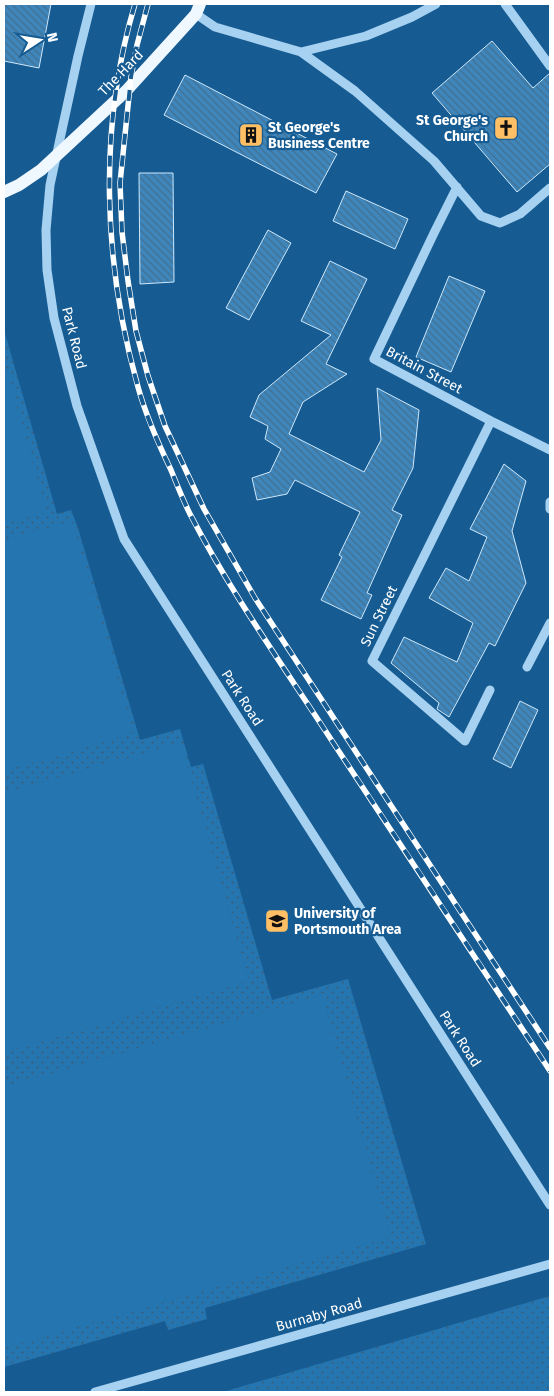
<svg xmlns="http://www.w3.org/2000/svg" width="554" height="1396" font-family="'Fira Sans',sans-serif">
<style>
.park{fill:url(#park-dots)}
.pitch{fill:#2575b0}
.building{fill:url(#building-back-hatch);stroke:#cde8fc}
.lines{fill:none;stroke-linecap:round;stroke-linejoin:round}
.minor{stroke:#a6d1f1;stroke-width:9}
.major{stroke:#eff7ff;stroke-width:12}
.rail-casing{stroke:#fff;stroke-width:5.5}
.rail{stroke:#165c93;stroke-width:4;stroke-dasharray:11;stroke-linecap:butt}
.labels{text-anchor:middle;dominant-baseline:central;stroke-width:4.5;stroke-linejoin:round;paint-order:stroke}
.street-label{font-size:14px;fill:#fff;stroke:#165c93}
.poi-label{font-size:14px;font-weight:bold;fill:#fff;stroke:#165c93;text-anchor:start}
</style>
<defs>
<pattern id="park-dots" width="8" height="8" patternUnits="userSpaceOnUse" patternTransform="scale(1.25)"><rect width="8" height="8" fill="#2575b0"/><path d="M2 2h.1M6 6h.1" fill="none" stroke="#38607e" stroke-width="1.8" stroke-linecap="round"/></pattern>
<pattern id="building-back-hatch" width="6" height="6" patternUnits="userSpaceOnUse" patternTransform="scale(1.25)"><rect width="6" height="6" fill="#3e86bb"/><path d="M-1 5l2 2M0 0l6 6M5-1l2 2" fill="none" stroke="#446f8f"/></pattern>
</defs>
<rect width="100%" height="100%" fill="#165c93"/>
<path class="park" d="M4 330 57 514 71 510 78 528 140 740 180 729 191 767 203 764 272 1000 348 979 426 1244 205 1308 207 1319 168 1330 165 1321 4 1367Z
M550 1296V1392H223Z"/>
<path class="pitch" d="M4 360 47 512 4 524Z
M72 521 133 733 4 771V540Z
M181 743 249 981 4 1052V793Z
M322 995 391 1237 4 1348V1087Z"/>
<path class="building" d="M4 4H51L39 68 4 61Z
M492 41 533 88 550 73V164L517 192 432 93Z
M185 75 337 154 316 193 164 115Z
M139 173H173L174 282 140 284Z
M346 191 408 219 395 249 333 221Z
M268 230 291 243 249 320 226 308Z
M330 261 367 279 326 364 347 374 303 402 289 434 364 472 381 440 377 388 419 410 413 468 392 510 402 515 367 593 372 595 361 619 321 600 342 557 339 555 360 512 295 480 287 494 257 500 252 478 270 472 281 449 265 439 268 426 250 417 259 395 331 335 301 321Z
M449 276 485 291 451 372 416 357Z
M504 464 526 481 512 531 526 583 495 646 489 643 449 717 437 709 439 703 391 663 404 637 457 662 473 623 429 598 446 568 469 581 487 537 470 529Z
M520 701 538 710 511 768 493 759Z"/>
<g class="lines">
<path class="minor" d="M91 4 78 56 50 185 46 230 47 270 54 318 77 406 124 539 550 1205
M505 4 550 66
M196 14 215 27 301 52 366 36 412 17 436 4
M301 52 355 91 434 161 481 216 500 223 520 214 550 188
M457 187 434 233 374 359 491 421 550 450
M550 502V509
M527 667 550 623
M490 690 465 741 372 661 491 421
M95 1392 550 1264"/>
<path class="major" d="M4 192 19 185 41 170 126 91 196 14 200 4"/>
<defs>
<path id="rail" d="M135 4C98 127 103 263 138 387 146 416 158 443 171 470 177 485 183 500 190 514 232 595 286 670 336 747 408 855 479 963 550 1071
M148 4 137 45 131 77 120 183 122 232 128 281 136 331 148 376 165 426 204 509 255 598 550 1048"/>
</defs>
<use href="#rail" class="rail-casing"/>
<use href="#rail" class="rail"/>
</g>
<defs>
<symbol id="church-square" viewBox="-11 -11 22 22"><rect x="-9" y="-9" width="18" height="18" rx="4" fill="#ffbf65" stroke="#165c93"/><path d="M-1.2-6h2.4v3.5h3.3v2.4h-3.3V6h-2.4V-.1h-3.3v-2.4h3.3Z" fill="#111"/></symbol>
<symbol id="building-square" viewBox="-11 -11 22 22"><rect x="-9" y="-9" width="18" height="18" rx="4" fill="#ffbf65" stroke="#165c93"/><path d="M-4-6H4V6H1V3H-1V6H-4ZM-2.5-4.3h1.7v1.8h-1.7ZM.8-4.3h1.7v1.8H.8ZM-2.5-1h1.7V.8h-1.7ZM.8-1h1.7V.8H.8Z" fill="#111"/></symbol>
<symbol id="university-square" viewBox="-11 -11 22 22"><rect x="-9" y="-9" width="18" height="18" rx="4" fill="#ffbf65" stroke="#165c93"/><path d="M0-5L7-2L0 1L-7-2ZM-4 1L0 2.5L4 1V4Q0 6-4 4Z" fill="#111"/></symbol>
</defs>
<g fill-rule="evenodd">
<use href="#church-square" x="492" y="114" width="28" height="28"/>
<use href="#building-square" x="237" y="121" width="28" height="28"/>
<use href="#university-square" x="263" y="907" width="28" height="28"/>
</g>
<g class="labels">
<g class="street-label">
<text transform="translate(121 73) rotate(-46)">The Hard</text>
<text transform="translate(74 338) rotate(76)">Park Road</text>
<text transform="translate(424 370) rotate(28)">Britain Street</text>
<text transform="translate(379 616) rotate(-64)">Sun Street</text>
<text transform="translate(242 698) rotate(57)">Park Road</text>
<text transform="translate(460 1039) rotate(57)">Park Road</text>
<text transform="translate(319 1315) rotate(-16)">Burnaby Road</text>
</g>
<g class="poi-label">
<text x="488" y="120" text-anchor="end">St George's<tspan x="488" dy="16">Church</tspan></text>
<text x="268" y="127">St George's<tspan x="268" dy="16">Business Centre</tspan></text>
<text x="294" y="913">University of<tspan x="294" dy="16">Portsmouth Area</tspan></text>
</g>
</g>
<rect width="554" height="1396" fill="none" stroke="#ffffff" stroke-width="10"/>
<g transform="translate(40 40) rotate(78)" stroke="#165c93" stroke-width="4" paint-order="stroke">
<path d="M0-4L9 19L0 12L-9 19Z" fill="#ffffff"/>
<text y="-8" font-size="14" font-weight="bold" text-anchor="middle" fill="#ffffff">N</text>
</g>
</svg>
